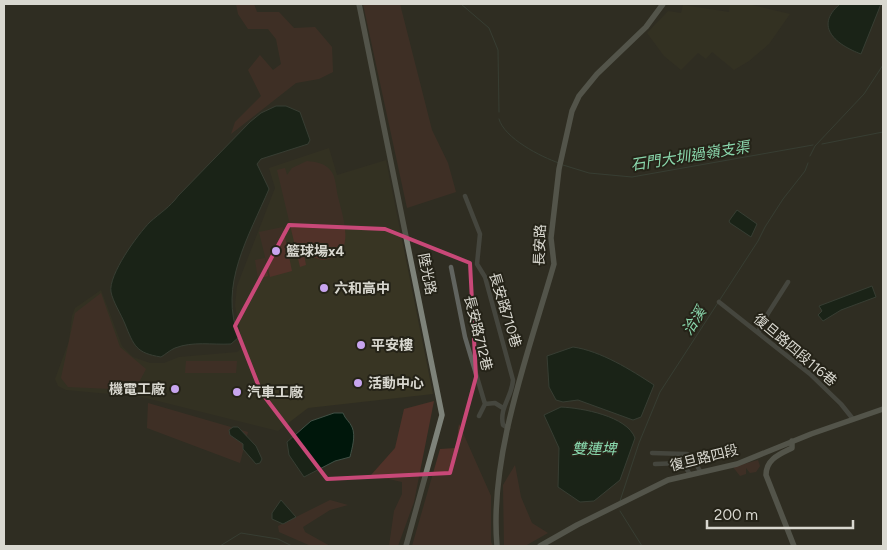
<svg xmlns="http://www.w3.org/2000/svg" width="887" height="550" font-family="Figtree,'Noto Sans TC',sans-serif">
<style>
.built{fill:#383523}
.green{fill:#513229}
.water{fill:#00170b;stroke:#415146}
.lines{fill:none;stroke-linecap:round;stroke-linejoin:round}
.stream{stroke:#415146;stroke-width:1}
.street{stroke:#61645f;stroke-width:4.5}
.secondary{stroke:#7e837a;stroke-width:5.5}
.marked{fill:none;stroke:#c84878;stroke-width:4;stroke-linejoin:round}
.poi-dot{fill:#c8a5ef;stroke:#252318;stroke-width:2}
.labels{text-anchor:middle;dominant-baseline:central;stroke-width:4;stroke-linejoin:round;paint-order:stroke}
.street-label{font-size:14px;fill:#d9d8d0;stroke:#252318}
.poi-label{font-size:14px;font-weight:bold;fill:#d9d8d0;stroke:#252318;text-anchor:start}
.water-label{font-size:15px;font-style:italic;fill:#8ad8ad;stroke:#252318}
</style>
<rect width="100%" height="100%" fill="#2f2d22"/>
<path class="built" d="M730 4H748L790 14 769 44 749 61 734 70 712 52 706 59 698 53 681 70 664 56 647 33 668 11 681 13 683 5 729 12Z
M329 148 337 175 386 160 433 394 308 408 278 431 142 397 66 390 58 386 55 379 69 341 72 316 75 308 101 290 122 346 133 357 150 363H164L179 357 237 352 243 347 235 306 237 286 275 188 269 168Z"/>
<path class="green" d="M236 4H254L257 12H279L294 28 315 27 332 47 333 72 319 79 296 83 231 134 235 122 261 96 248 70 260 55 273 70 281 64 276 39 268 29H248L238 14Z
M363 4H400L432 130 448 163 456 192 407 208Z
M307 161C316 162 325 163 331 171 336 177 336 190 338 197 343 218 358 258 322 260L304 254 306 265 300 267 277 170 285 168 287 175 292 168Z
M283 227 292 271 270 277 259 232Z
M265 258 268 276 258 279 255 260Z
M101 293 120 347 146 369 135 390 68 387 61 378 75 313Z
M186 361H237L236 373H185Z
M434 401 414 502 398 546H389L394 511 402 494V482L371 475 395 448 404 409Z
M148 403 248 432 240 463 147 428Z
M459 424 491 496V542L493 546H412L440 449 456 448Z
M758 460 760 466 756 472 750 473 746 468V474L740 476 733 467Z
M515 465 521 497 532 523 548 533 525 546H504L503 485Z
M330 500 348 505 330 510 303 527 305 532 330 546H311L279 532 278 526Z"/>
<path class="water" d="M840 4H881L861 54C837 45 813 27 840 4Z
M276 106H286L300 112 310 140 308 144 261 159 257 164 269 189C249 236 218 286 239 337L231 344C212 345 193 341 175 348 170 350 166 354 161 357 136 353 134 346 125 324 121 314 113 302 111 292 108 275 138 234 150 222 160 213 170 207 178 196L250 122 261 113Z
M737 210 757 224 751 237 730 223 729 221Z
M872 286 876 297 841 310 823 321 818 315 822 311 819 306Z
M573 347C601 351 631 370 654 385L641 417 633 420 578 400 563 402 556 400 549 387 547 356Z
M561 407C582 408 627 416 635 438L620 480 594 501 580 502 558 487 559 448 544 415Z
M334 413H343C345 419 350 422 352 427 356 436 352 448 350 457L335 461 304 477 289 455 287 442 311 421Z
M233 427H238L256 446 262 459 260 463 256 464 243 449V444L230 435 229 430Z
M281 500 296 517 283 524 272 519V513Z"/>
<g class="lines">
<path class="stream" d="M461 4 489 28 498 50 499 112
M499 119C504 138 541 157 559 163
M822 144 883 132
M810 156 815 146 864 94 883 65
M563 165 589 173 632 177 813 145
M620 501 639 443 660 392 758 241 765 227 783 199 805 171 808 163
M620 511 642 546
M220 546 241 533 278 539 292 546"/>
<path class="street" d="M465 196 480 234 477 264 485 277 513 380C512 397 499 408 503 425L508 428
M451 267 465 337 485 404
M719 302 810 374 841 404 853 419
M759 332 760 326 788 282
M479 416 485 404 495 403 503 408
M652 453 687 454 692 457 700 471
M655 464 682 463 690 474"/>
<path class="secondary" d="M359 4 442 415 406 546
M792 441V448C780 454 766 459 766 475L794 546
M497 546C489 456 529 351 554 264L551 238 559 169 572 111 579 96 597 74 646 27 663 4
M540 546 577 525 668 480 737 464 811 434 883 409"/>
</g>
<path d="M0 0H887V550H0ZM289 225 385 229 470 263 476 377 450 473 327 479 261 392 235 326Z" fill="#2f2d22" fill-opacity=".55" fill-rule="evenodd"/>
<path class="marked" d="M289 225 385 229 470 263 476 377 450 473 327 479 261 392 235 326Z"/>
<g class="poi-dot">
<circle cx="276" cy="251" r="5"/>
<circle cx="324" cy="288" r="5"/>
<circle cx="361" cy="345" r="5"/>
<circle cx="358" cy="383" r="5"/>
<circle cx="175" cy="389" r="5"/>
<circle cx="237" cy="392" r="5"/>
</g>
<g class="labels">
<g class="street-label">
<text transform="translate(540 245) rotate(-88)">長安路</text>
<text transform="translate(427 274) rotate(79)">陸光路</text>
<text transform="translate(505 310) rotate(73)">長安路710巷</text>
<text transform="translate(478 333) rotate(76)">長安路712巷</text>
<text transform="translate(795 350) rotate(40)">復旦路四段116巷</text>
<text transform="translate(704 458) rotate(-14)">復旦路四段</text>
</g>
<g class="poi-label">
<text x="286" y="251">籃球場x4</text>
<text x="334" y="288">六和高中</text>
<text x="371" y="345">平安樓</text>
<text x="368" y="383">活動中心</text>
<text x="165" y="389" text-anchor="end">機電工廠</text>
<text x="247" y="392">汽車工廠</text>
</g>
<g class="water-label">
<text transform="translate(690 156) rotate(-9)">石門大圳過嶺支渠</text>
<text transform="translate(694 321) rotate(-57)">洽溪</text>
<text x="594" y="449">雙連埤</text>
</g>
</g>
<rect width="887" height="550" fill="none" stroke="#d9d8d0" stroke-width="10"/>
<path d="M707 520v8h146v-8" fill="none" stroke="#d9d8d0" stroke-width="2.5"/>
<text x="714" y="520" font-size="15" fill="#d9d8d0" stroke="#252318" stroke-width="4" paint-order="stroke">200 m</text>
</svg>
